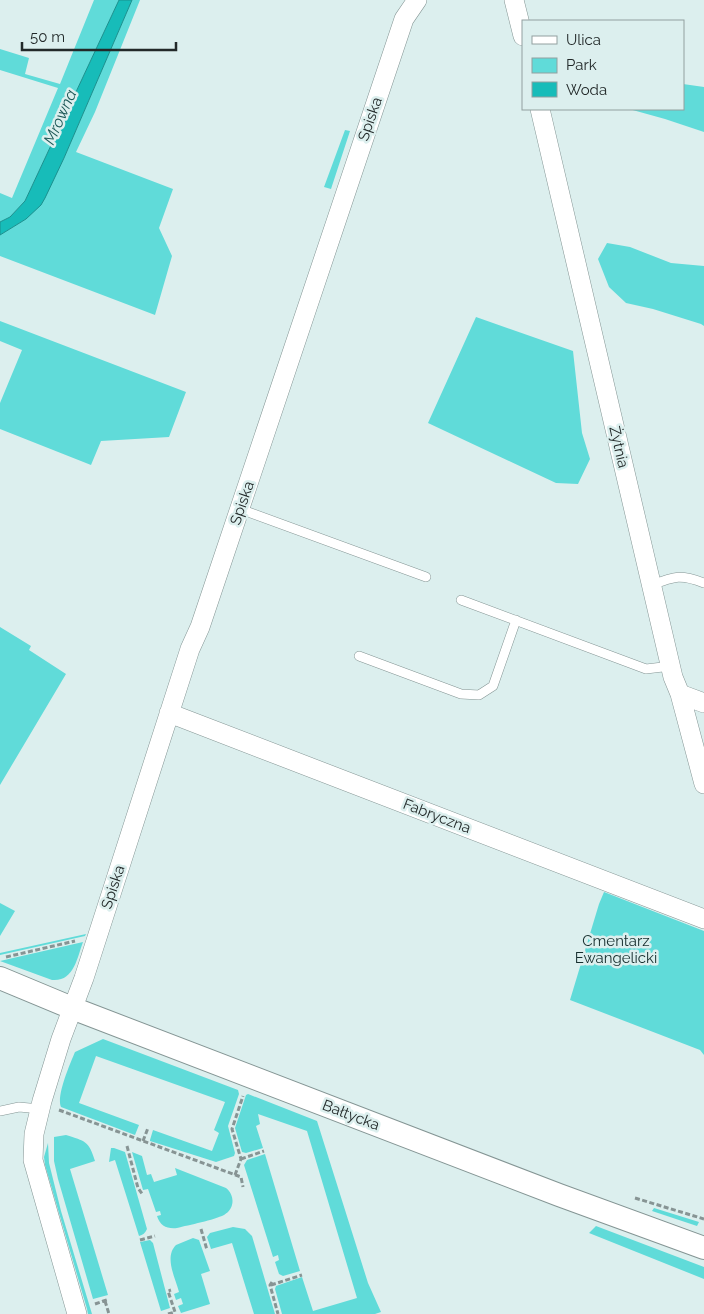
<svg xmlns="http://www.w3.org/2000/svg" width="704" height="1314" font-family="Raleway,sans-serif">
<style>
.green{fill:#60dbd9}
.water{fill:#17bcb9;stroke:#1a908e}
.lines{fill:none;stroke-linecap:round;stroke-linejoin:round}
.service-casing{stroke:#849594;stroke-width:10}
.minor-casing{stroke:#849594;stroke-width:20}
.tertiary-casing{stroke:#849594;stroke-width:24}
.path{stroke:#879494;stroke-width:3;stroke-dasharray:5 2.5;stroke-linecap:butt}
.service{stroke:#fff;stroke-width:9}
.minor{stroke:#fff;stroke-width:19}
.tertiary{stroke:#fff;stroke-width:22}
.labels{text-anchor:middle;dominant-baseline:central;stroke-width:5;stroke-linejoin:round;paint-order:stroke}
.street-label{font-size:15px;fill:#222929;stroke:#dcefee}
.park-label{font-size:15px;fill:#162e2e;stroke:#dcefee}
.water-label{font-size:16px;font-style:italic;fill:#1c5756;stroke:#dcefee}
</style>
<rect width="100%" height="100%" fill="#dcefee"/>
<path class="green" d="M94 0H119L25 201 10 217 0 222V193L12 198 58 88 0 70V49L29 58 25 74 60 84Z
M132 0H140L95 112 76 152 173 189 159 228 172 256 155 315 0 256V235L26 219 64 158Z
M683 84 704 87V132L665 119 629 109H683Z
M345 130 350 131 331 189 324 187Z
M607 243 630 247 671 263 704 266V326L701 324 653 309 626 303 609 287 598 259Z
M476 317 573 351 582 433 590 459 578 484 556 483 428 423Z
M0 321 186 392 169 437 101 441 91 465 0 429V403L22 350 0 341Z
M0 627 31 646 29 650 66 674 0 785Z
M604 892 704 931V1055L700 1050 570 1000 599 904Z
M0 903 15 911 0 936Z
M86 934 85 936 0 955V953Z
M83 942C77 958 74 982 52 980L0 961Z
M103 1039 238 1090 239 1094 228 1126 235 1153 234 1156 216 1162 150 1141V1140L153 1130 212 1151 219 1133 214 1130 225 1102 96 1056 79 1103 139 1125 135 1135 61 1107C56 1096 70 1064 75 1052Z
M248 1094 317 1121 368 1283 381 1312 375 1314H282L275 1289 276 1286 302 1277 313 1311 357 1298 307 1131 258 1114 260 1124 256 1126 263 1148 246 1153 242 1152 235 1128 246 1095Z
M66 1135C85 1141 89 1141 95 1161L70 1169 108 1295 93 1299 58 1179 54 1161V1137Z
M48 1143 49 1163 61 1211 92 1314H88L87 1309 45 1165 44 1157Z
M111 1148H114L125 1152 147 1229C145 1233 143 1235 139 1236L115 1160 109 1162Z
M132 1152 142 1156 147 1175 151 1174 154 1182 177 1175 175 1168 226 1188C235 1195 235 1209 224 1215 214 1220 189 1225 177 1228 167 1229 160 1226 157 1216L161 1215 160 1211 156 1212 148 1189 143 1190Z
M265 1154 300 1271 283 1276 279 1274 275 1262 279 1260 278 1255 273 1257 244 1165 247 1160Z
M654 1208 699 1222 697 1226 652 1211Z
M596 1226 704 1267V1279L589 1233Z
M233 1227 245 1229 252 1236 275 1314H254L232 1243 211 1249 207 1237 210 1233Z
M193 1238 199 1240 210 1271 201 1274 210 1304 181 1313 178 1306 183 1304 181 1298 176 1300 174 1294 179 1292C175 1277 164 1257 176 1245Z
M150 1240 153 1243 170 1308 161 1311 140 1242Z"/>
<path class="water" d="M119 0H132L64 158 45 198 41 205 26 219 0 235V222L10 217 25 201Z"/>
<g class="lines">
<defs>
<path id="service" d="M240 509 426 577
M652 585C675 576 681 574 704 583
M461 600 646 669 671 666
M359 656 461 694 479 695 493 686 516 620
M0 1111 19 1107 40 1109"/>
<path id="minor" d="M514 0 523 36
M540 109 673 677 680 694 704 784
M680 694 704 703
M169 713 704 919
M77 1314 33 1160 34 1134 42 1101 61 1039 84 978 190 649 200 627 404 19 417 0"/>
<path id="tertiary" d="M0 978 72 1008 559 1195 704 1248"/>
</defs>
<use href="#service" class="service-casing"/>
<use href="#minor" class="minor-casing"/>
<use href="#tertiary" class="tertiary-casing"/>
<path class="path" d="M6 957 75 941
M59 1110 241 1177 243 1187
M143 1141 148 1128
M127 1146 138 1188 143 1195
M241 1159 264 1151
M235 1175 241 1159 232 1129 243 1096
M635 1198 704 1219
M201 1229 207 1250
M140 1240 155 1236
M272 1282 270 1285 278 1314
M271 1285 302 1275
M105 1301 109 1314
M95 1304 109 1299
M168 1314 175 1312 168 1291 171 1290"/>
<use href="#service" class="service"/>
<use href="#minor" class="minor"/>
<use href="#tertiary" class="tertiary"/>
</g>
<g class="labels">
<g class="street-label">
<text transform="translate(370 119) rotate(-71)">Spiska</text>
<text transform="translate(619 447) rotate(77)">Żytnia</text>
<text transform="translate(242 503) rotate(-71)">Spiska</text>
<text transform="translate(437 816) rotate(21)">Fabryczna</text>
<text transform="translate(113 887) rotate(-72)">Spiska</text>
<text transform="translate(351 1115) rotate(21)">Bałtycka</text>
</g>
<g class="park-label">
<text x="616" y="941">Cmentarz<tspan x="616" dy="17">Ewangelicki</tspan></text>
</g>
<g class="water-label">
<text transform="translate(60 117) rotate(-66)">Mrowna</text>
</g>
</g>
<rect x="522" y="20" width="162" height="90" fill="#dcefee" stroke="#92a09f"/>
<rect x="532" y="36" width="25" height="8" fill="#ffffff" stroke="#92a09f"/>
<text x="566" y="45" font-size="15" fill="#222929">Ulica</text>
<rect x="532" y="58" width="25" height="15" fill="#60dbd9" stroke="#92a09f"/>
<text x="566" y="70" font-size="15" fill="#222929">Park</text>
<rect x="532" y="82" width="25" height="15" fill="#17bcb9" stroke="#92a09f"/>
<text x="566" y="95" font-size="15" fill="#222929">Woda</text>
<path d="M22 42v8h154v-8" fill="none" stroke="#222929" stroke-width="2.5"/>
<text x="30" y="42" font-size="15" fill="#222929" stroke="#dcefee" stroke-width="4" paint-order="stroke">50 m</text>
</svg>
